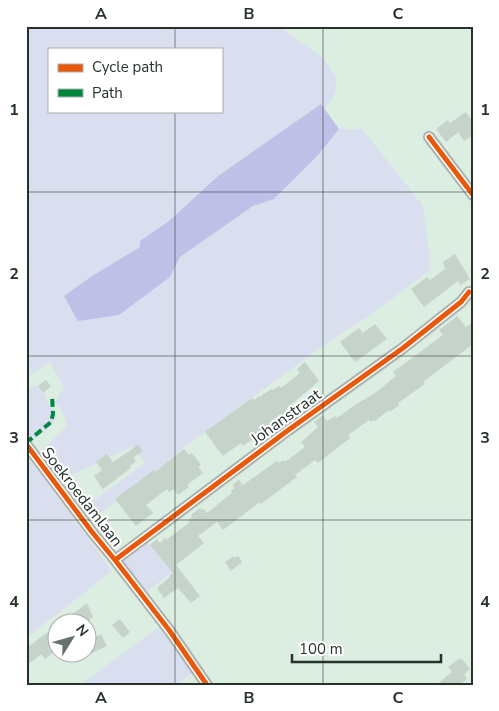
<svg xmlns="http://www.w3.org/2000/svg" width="499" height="711" font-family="'Nunito Sans',sans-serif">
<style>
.green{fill:#d9dfee;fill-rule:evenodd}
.water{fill:#bfc0e7}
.building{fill:#c5d3ca}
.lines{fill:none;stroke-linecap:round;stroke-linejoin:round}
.minor{stroke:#acb3af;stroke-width:12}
.quiet{stroke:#00873e;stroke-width:4;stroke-dasharray:8 4;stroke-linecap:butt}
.cycleway-casing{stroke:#fff;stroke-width:8}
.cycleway{stroke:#e8590c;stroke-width:5}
.grid{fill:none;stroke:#26322b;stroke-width:1;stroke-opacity:0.55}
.labels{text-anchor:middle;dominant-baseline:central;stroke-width:4;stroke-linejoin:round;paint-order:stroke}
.street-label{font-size:16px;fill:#26322b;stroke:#fff}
.neatline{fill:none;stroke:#26322b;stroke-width:2}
.grid-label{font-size:16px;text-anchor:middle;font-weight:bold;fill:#26322b}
</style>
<rect width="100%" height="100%" fill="#dcede2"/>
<path class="green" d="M26 26H279L324 59 335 76 336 92 325 109 321 104 218 176 169 221 140 241V247L92 276 64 296 170 277 180 257 253 206 274 199 318 155 339 129H362L375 145 423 206 431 269 369 316 335 337 205 432 188 444 153 474 88 522 80 511 145 463 132 447 58 481 38 454 67 426 63 413 54 402 64 387 50 362 26 378ZM49 49H221V111H49Z
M26 385 39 387 56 416 51 426 30 443 26 439Z
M26 454 112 571 26 638Z
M146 540 172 572 144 594 124 564V560Z
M159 627 192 673 176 685H80Z"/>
<path class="water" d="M321 104 339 129 318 155 274 199 253 206 180 257 170 277 119 315 78 321 64 296 92 276 140 247V241L169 221 218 176Z"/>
<path class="building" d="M466 112 473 122V135L464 141 458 132 446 142 436 129 448 120 450 123Z
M455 254 470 279 460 285 458 281 424 307 411 289 427 277 430 280 445 269 443 262Z
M457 316 466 327 473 322V344L423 382 425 384 398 403 399 405 390 412 389 410 375 421 374 420 370 422 369 420 348 435 350 438 318 463 315 460 295 475 297 477 282 488 261 504 260 502 223 530 217 522 198 536 204 543 176 565 200 596 191 603 178 588 164 598 157 588 170 577 169 576 173 573 150 545 157 539 160 543 165 538 166 540 190 522 188 521 192 517 191 515 200 508 202 510 204 509 207 513 232 493 231 491 235 488 232 485 239 480 243 485 277 461 279 463 284 460 285 462 305 447 301 442 318 427 314 422 323 415 327 421 335 416 337 418 355 405 375 393 396 376 393 372 443 335 439 330Z
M375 324 387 339 355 362 340 342 359 328 363 333Z
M305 362 319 381 286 409V413L283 415H279L269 423 271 426 243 446 241 443 223 456 205 432 252 398 254 400 259 396 260 397 271 389 273 390 279 386 281 388 300 373 297 369Z
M46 380 51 386 43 393 38 386Z
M138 445 143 451 133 458 136 461 130 466 131 468 103 489 94 476 102 470 96 462 107 454 113 462Z
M184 449 189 455 192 453 201 465 198 467 203 473 187 485 189 487 178 495 174 489 169 492 167 489 146 505 153 513 136 526 115 499 154 470 155 472Z
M234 556 235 558 238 556 242 562 231 571 225 562Z
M87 603 93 617 84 624H59Z
M120 619 130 632 123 638 112 625Z
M58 625V649L45 659 41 654 26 666V648Z
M101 634 107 646 88 655V641Z
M460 658 461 660 462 659 470 669 464 674 467 679 459 685H436L452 672 448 667Z"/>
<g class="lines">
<path class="minor" d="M429 137 473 195
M26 444 92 532 115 560 169 630 207 685
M115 560 287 431 403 348 461 302 469 292"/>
<path class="quiet" d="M26 443 51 422 53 414 52 395"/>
<defs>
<path id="cycleway" d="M429 137 473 195
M26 444 92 532 115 560 169 630 207 685
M115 560 287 431 403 348 461 302 469 292"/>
</defs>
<use href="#cycleway" class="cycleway-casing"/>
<use href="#cycleway" class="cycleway"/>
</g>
<path class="grid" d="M175 26V49M323 26V685M175 111V685M26 192H473M26 356H473M26 520H473"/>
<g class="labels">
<g class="street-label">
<text transform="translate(286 417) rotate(-36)">Johanstraat</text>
<text transform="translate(82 497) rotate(52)">Soekroedamlaan</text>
</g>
</g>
<rect width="499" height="711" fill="none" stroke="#ffffff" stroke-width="55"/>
<rect x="48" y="48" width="175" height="65" fill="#ffffff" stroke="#a8adaa"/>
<rect x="58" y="64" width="25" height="8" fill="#e8590c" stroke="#a8adaa"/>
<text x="92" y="72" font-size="15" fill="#26322b">Cycle path</text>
<rect x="58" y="89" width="25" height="8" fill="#00873e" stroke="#a8adaa"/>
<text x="92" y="98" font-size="15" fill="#26322b">Path</text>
<g transform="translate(72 638) rotate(53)"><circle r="24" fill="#ffffff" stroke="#a8adaa"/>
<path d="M0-4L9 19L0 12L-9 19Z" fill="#66736b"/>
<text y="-8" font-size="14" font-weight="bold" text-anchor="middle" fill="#26322b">N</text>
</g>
<path d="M292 654v8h149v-8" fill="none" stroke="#26322b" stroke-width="2.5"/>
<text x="299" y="654" font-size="15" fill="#26322b" stroke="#ffffff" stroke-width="4" paint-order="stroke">100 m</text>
<rect x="28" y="28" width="444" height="656" class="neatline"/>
<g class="grid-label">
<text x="101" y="19">A</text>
<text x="249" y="19">B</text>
<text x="398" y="19">C</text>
<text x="14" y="115">1</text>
<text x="485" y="115">1</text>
<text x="14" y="279">2</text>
<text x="485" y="279">2</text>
<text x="14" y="443">3</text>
<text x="485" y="443">3</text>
<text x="14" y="607">4</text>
<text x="485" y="607">4</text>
<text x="101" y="703">A</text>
<text x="249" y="703">B</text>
<text x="398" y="703">C</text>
</g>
</svg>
